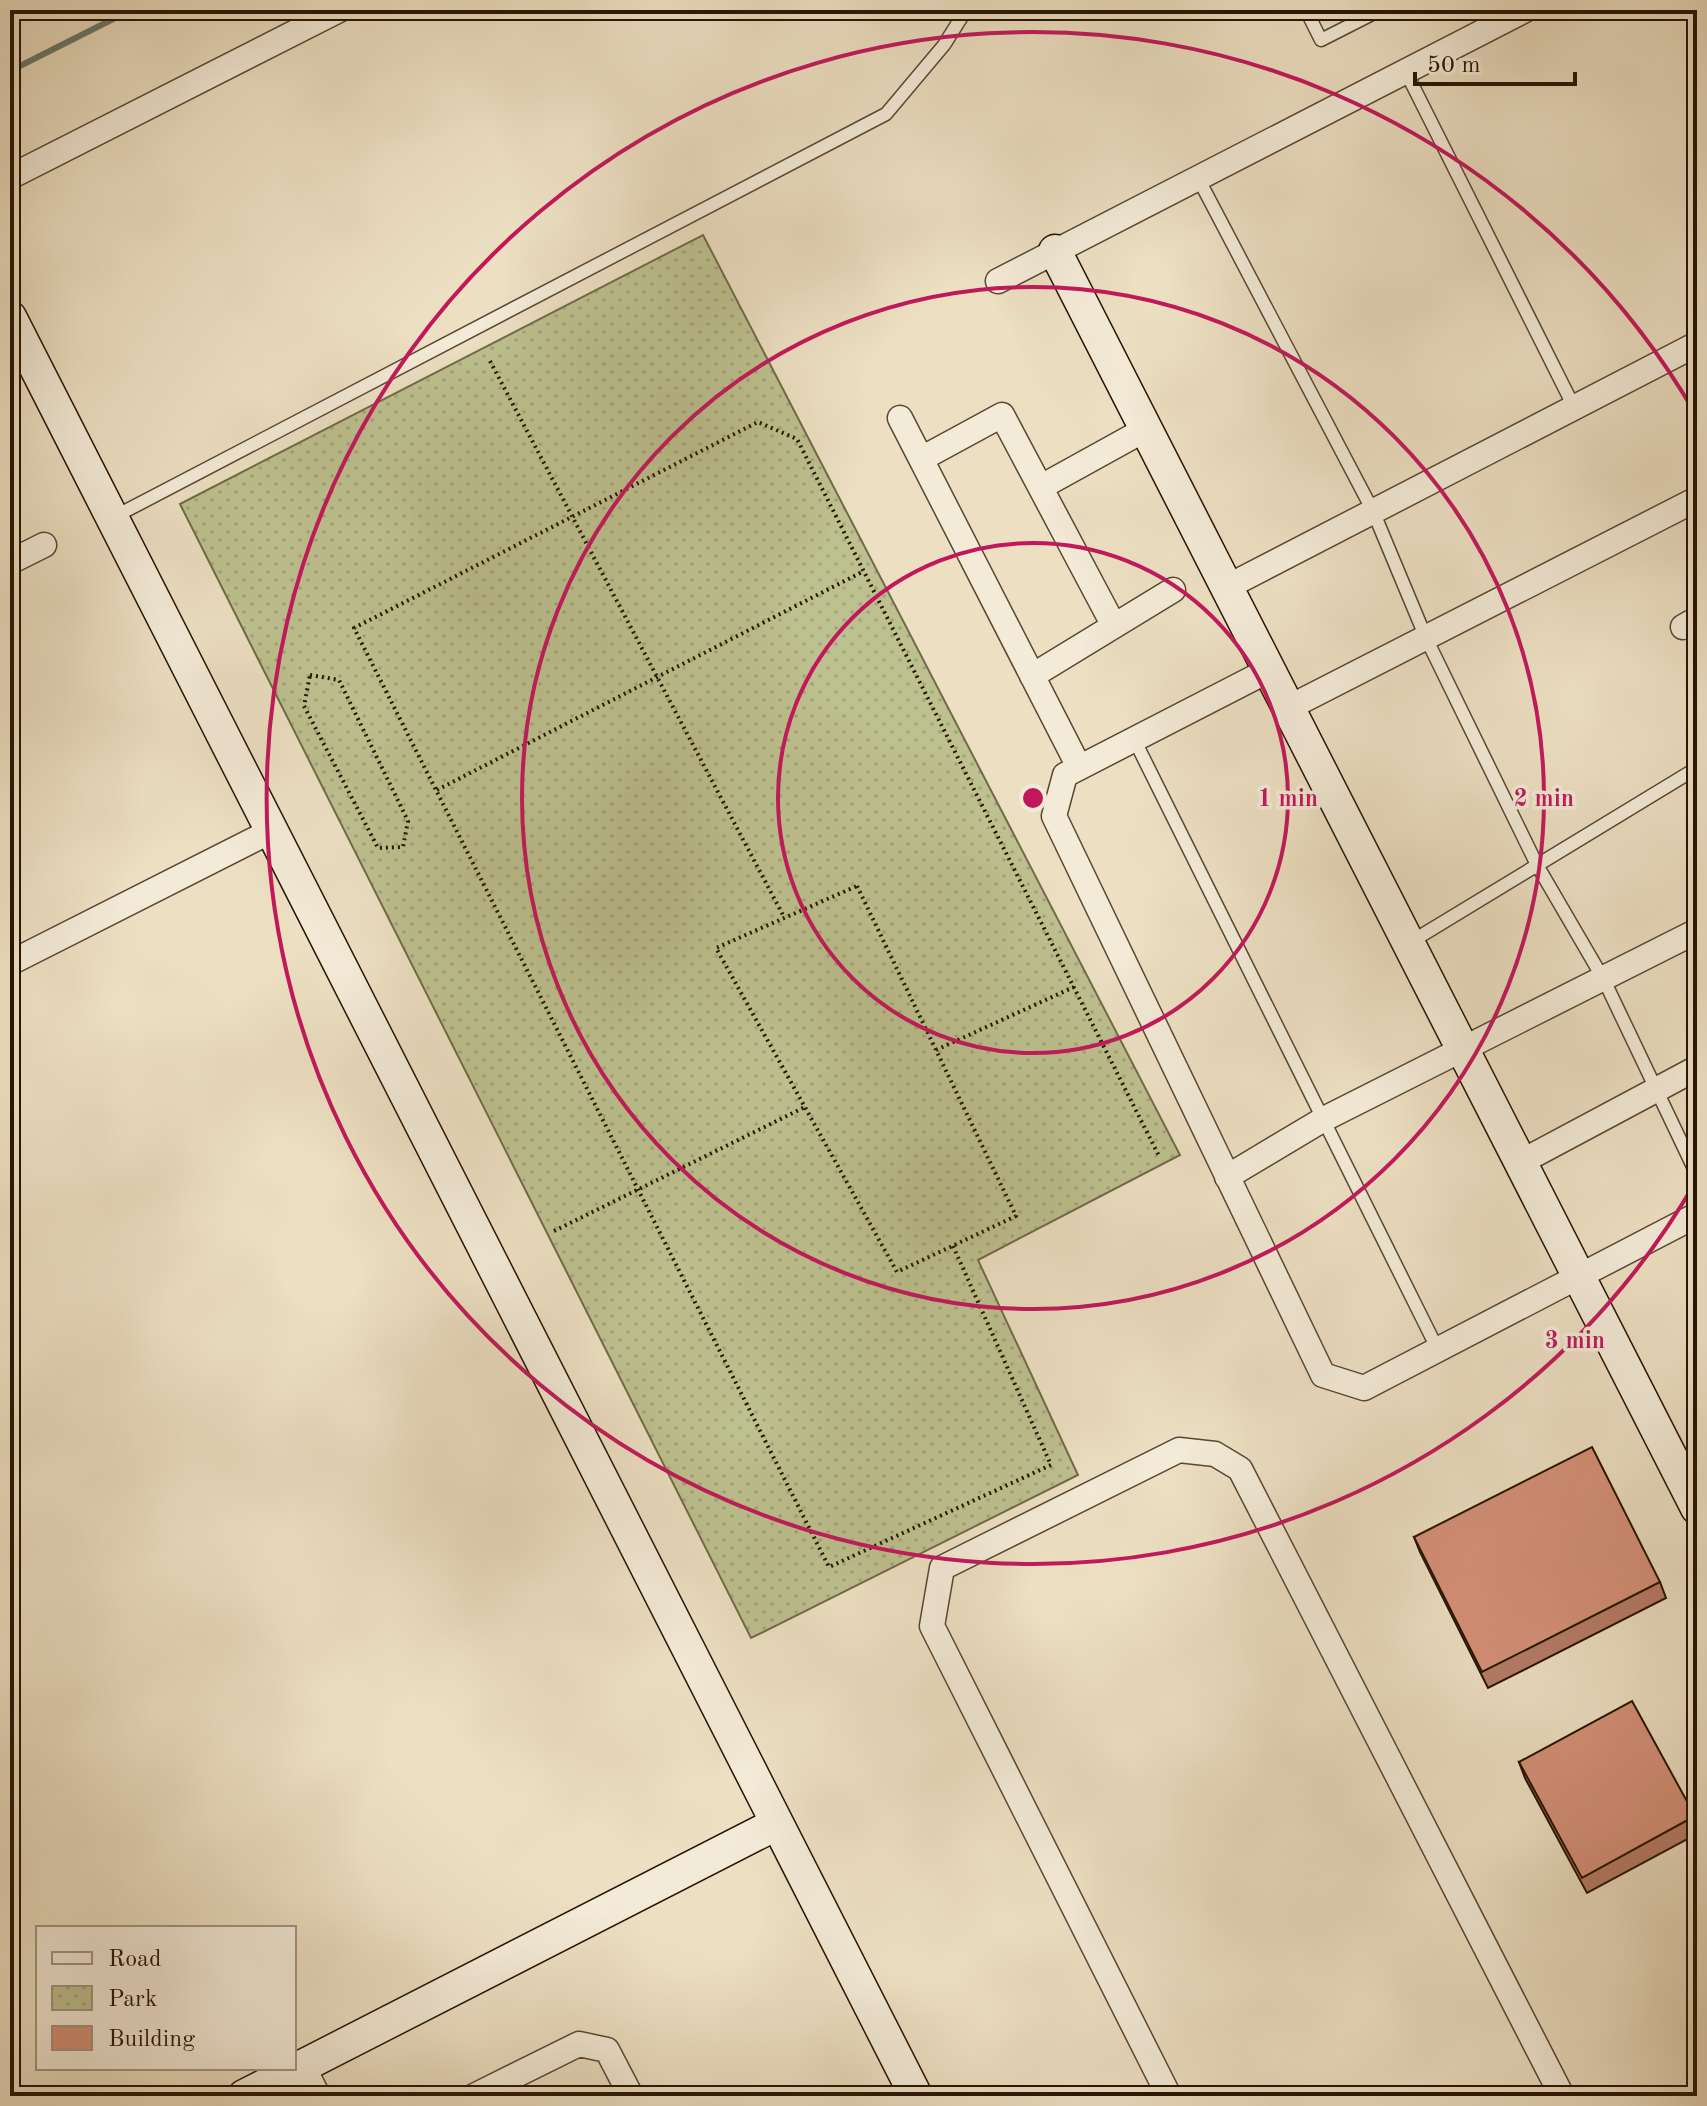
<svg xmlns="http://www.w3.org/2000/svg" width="1707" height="2106" font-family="'Old Standard TT',serif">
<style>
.park{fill:url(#park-dots);stroke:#726a49;stroke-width:2}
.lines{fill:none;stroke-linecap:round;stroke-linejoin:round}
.stream{stroke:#6b796c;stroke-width:6}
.lane-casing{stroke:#584733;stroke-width:15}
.street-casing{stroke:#584733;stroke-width:27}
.secondary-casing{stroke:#271403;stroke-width:35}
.path{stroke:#271403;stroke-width:4;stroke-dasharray:2 4;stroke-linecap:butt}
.lane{stroke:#f3ead7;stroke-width:12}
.street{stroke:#f3ead7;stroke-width:24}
.secondary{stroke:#f3ead7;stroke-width:32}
.wall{fill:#b67c67;stroke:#271403;stroke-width:2}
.building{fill:#d49078;stroke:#271403;stroke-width:2}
.ring{fill:none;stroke:#c2185b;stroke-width:4}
.centre{fill:#c2185b;stroke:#f3ead7;stroke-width:4}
.ring-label{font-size:24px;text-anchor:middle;font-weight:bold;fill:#c2185b;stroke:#f3ead7;stroke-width:7;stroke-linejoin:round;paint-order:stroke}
</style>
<defs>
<pattern id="park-dots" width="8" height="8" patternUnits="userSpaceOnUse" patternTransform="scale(2)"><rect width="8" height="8" fill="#bdc08f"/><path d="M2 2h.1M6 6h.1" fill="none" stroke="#a2a47a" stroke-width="1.8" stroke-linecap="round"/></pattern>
</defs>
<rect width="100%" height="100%" fill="#ecdfc2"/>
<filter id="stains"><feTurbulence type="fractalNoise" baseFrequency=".0025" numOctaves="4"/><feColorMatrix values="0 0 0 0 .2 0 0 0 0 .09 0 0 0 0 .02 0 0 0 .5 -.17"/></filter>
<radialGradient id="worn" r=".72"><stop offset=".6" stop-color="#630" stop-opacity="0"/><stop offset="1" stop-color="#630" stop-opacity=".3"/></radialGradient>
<path class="park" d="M703 235 1180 1155 978 1260 1078 1475 751 1638 180 504Z"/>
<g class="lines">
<path class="stream" d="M10 71 131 10"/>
<defs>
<path id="lane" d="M1306 10 1321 40 1380 10
M1406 72 1574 407
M1198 178 1373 511 1426 638 1537 865 1604 980 1697 1175
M112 518 886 114 944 45 966 10
M1134 739 1438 1350
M1409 943 1697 768"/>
<path id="street" d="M10 177 339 10
M998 281 1525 10
M900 418 1079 767
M921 459 1002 415 1114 626
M1041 487 1146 429
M10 562 44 545
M1227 587 1697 344
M1683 627 1697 619
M1269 670 1065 775 1054 816 1323 1375 1364 1388 1697 1215
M1032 676 1173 590
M1288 708 1697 499
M10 963 271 831
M1521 1162 1697 1068
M1227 1177 1324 1119 1697 931
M303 2066 318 2096
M474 2096 579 2044 607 2050 631 2096
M1169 2096 932 1626 942 1568 1179 1450 1215 1454 1240 1469 1562 2096"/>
<path id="secondary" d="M1055 251 1697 1508
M10 317 916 2096
M244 2096 776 1824"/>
</defs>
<use href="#lane" class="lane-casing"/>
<use href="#street" class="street-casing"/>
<use href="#secondary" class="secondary-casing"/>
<path class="path" d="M490 361 784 917
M310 675 339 680 408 821 403 847 378 848 304 706Z
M437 790 864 571
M857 886 1016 1216 897 1272 716 948Z
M936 1050 1074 987
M554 1231 805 1107
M953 1246 1051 1465 829 1567 354 628 758 422 797 439 1159 1156"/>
<use href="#lane" class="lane"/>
<use href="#street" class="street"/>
<use href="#secondary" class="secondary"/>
</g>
<path class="wall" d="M10 479 20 502 10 507Z
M1414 1537 1660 1582 1666 1598 1488 1688 1420 1552Z
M1519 1762 1695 1816 1697 1822V1834L1587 1893 1525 1778Z"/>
<path class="building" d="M1592 1447 1660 1582 1482 1672 1414 1537Z
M1632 1701 1695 1816 1582 1878 1519 1762Z"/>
<g class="ring">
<circle cx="1033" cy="798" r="255"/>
<circle cx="1033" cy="798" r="511"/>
<path d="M1696 1181A766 766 0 1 1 1696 415"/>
</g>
<circle cx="1033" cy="798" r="12" class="centre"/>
<g class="ring-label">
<text x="1288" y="806">1 min</text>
<text x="1544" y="806">2 min</text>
<text x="1575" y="1348">3 min</text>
</g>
<rect width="1707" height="2106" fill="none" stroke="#ecdfc2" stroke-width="40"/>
<rect x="12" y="12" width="1683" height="2082" fill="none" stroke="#271403" stroke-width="4"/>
<rect x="20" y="20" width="1667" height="2066" fill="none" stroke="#271403" stroke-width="2"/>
<rect x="36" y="1926" width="260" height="144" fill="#f3ead7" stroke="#a19482" stroke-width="2"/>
<rect x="52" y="1952" width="40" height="12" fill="#f3ead7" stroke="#a19482" stroke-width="2"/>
<text x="108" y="1966" font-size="24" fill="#271403">Road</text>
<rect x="52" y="1986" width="40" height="24" fill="url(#park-dots)" stroke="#a19482" stroke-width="2"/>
<text x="108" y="2006" font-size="24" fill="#271403">Park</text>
<rect x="52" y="2026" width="40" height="24" fill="#d49078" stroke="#a19482" stroke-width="2"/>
<text x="108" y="2046" font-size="24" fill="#271403">Building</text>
<path d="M1415 72v12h160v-12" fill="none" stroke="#271403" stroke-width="4"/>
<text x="1427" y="72" font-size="24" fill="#271403" stroke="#f3ead7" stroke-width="6" paint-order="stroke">50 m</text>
<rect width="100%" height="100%" filter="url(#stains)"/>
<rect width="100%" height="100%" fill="url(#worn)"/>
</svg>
